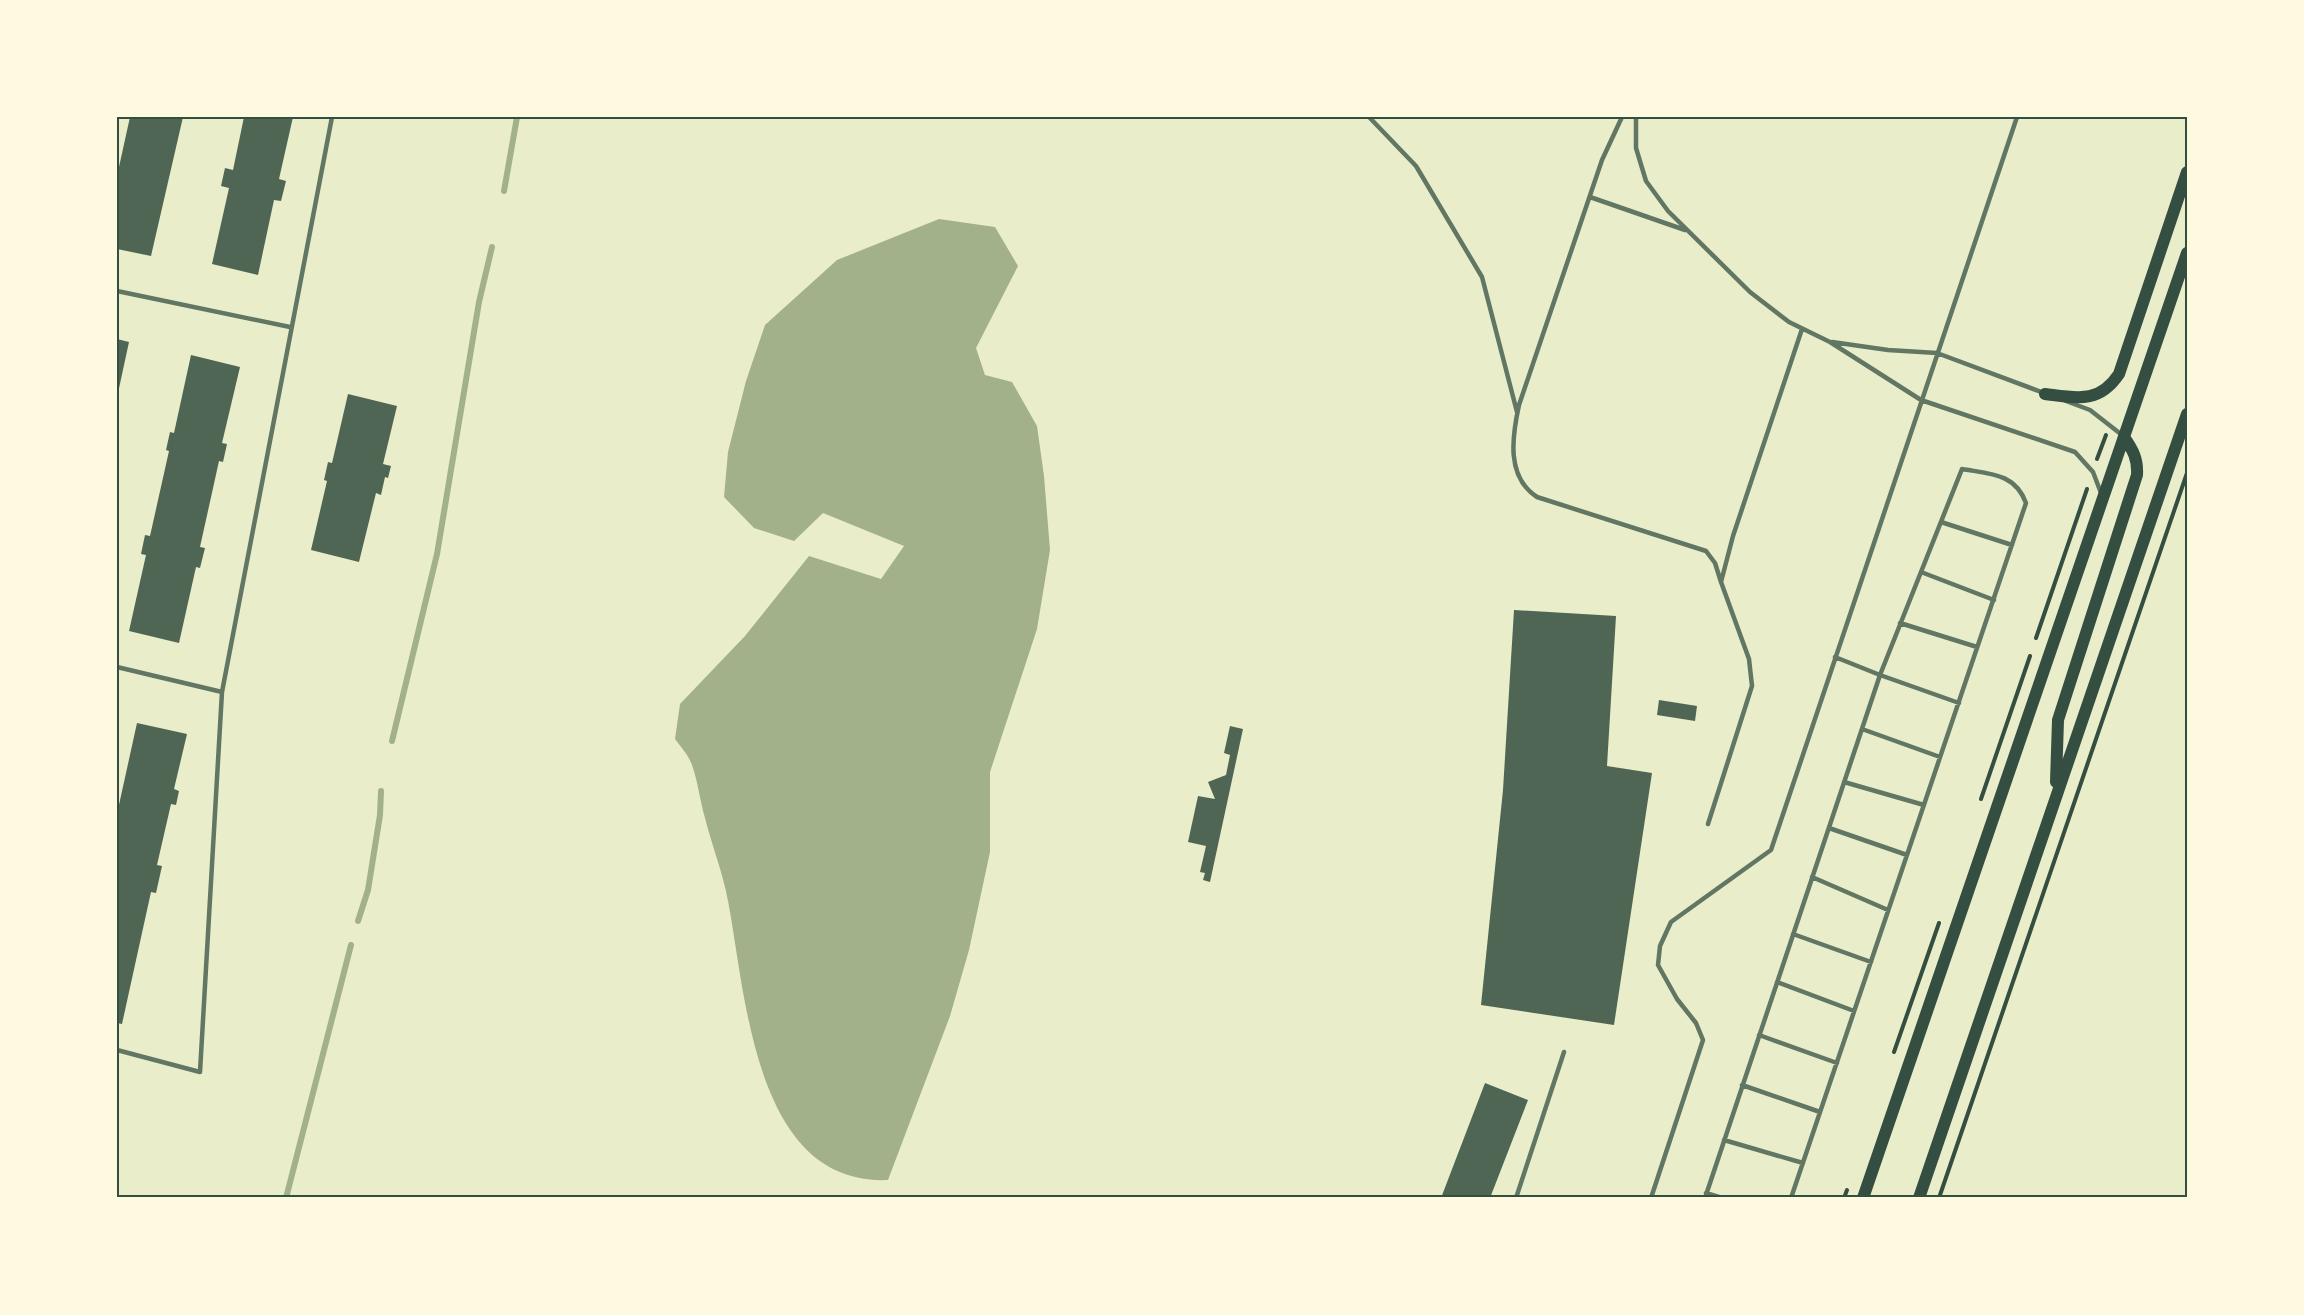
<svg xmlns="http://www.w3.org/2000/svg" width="2304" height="1315" font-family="Arial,sans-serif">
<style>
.water{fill:#a3b18a}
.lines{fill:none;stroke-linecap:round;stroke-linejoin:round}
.stream{stroke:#a3b18a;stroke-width:6}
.building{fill:#4f6655}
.path{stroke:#344e41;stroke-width:4}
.service{stroke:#617663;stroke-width:4.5}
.secondary{stroke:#344e41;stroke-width:12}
.neatline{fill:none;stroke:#344e41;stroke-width:2}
</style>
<rect width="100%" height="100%" fill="#e9edc9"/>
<path class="water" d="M939 219 995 227 1018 266 976 348 985 375 1012 382 1037 426 1044 476 1050 550 1037 629 990 772V852L969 950 950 1016 888 1180C754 1186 746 994 728 901 723 873 712 846 705 818 700 801 698 782 692 765 689 756 681 747 675 739L680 704 745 636 809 556 881 579 904 546 823 513 794 541 754 528 724 497 728 452 746 381 765 325 837 260Z"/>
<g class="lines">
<path class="stream" d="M504 191 517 117
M392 741 437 554 479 302 492 247
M358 921 368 890 380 815 381 791
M286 1198 351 945"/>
</g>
<path class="building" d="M130 117H183L151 256 117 249V176Z
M244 117H293L279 179 286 181 281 201 274 200 258 275 212 264 229 188 221 186 225 168 233 170Z
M117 339 129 342 118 393H117Z
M191 355 240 367 222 443 227 444 223 462 219 461 200 547 205 548 200 568 196 567 179 643 129 631 146 555 141 554 145 535 150 536 169 451 166 450 170 432 174 433Z
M348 394 397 406 383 464 391 466 388 478 385 477 381 495 376 493 359 562 311 550 327 481 324 480 328 462 332 463Z
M1514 610 1616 616 1607 766 1652 773 1614 1025 1481 1005 1503 790Z
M1659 700 1697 706 1695 721 1657 715Z
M137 723 187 734 174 789 179 791 176 805 171 804 157 865 162 866 156 893 151 892 122 1024 117 1023V814Z
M1230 726 1243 729 1210 882 1203 880 1205 873 1200 872 1206 846 1188 842 1198 796 1215 799 1208 782 1226 775 1230 755 1224 753Z
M1485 1083 1528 1100 1490 1198H1441Z"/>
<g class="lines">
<path class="path" d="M2097 459 2106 435
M2036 638 2087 489
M1981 799 2030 656
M1894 1052 1939 923
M1844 1198 1847 1190
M1939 1198 2187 473"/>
<path class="service" d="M1369 117 1416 166 1482 277 1517 412
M1622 117 1602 160 1519 405C1512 437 1506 477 1537 497L1706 551 1715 563 1721 582
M1636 117V148L1646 181 1668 211 1750 292 1789 322 1830 342 1921 400 2075 452 2093 472 2101 493
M1590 197 1685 230
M117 291 290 327
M1832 342 1888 350 1937 353 2044 393
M2066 401 2090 410 2122 435
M1941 522 2012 545
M1921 572 1994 600
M1900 623 1977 647
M117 667 222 692 200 1072 117 1050
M222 692 332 117
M1862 729 1940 757
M1844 782 1924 805
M1708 824 1752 686 1749 659 1721 582 1733 536 1802 329
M1829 828 1907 855
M1812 877 1888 910
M1793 934 1871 962
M1777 982 1854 1011
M1759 1035 1837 1063
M1742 1085 1820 1112
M1724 1140 1803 1163
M1706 1193 1722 1198
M1516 1198 1564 1052
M1651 1198 1703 1040 1696 1023 1677 999 1658 965 1660 946 1671 922 1771 850 2017 117
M1705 1198 1880 675 1959 703
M1791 1198 2026 503C2015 473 1990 474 1962 469L1880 675 1835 657"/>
<path class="secondary" d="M2045 394C2077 398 2099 404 2119 374L2187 172
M2056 782 2058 720 2137 475C2138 459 2133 450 2124 437
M1863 1198 2187 253
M1919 1198 2187 414"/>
</g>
<rect width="2304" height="1315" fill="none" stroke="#fefae0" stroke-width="237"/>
<rect x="118" y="118" width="2068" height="1078" class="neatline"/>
</svg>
